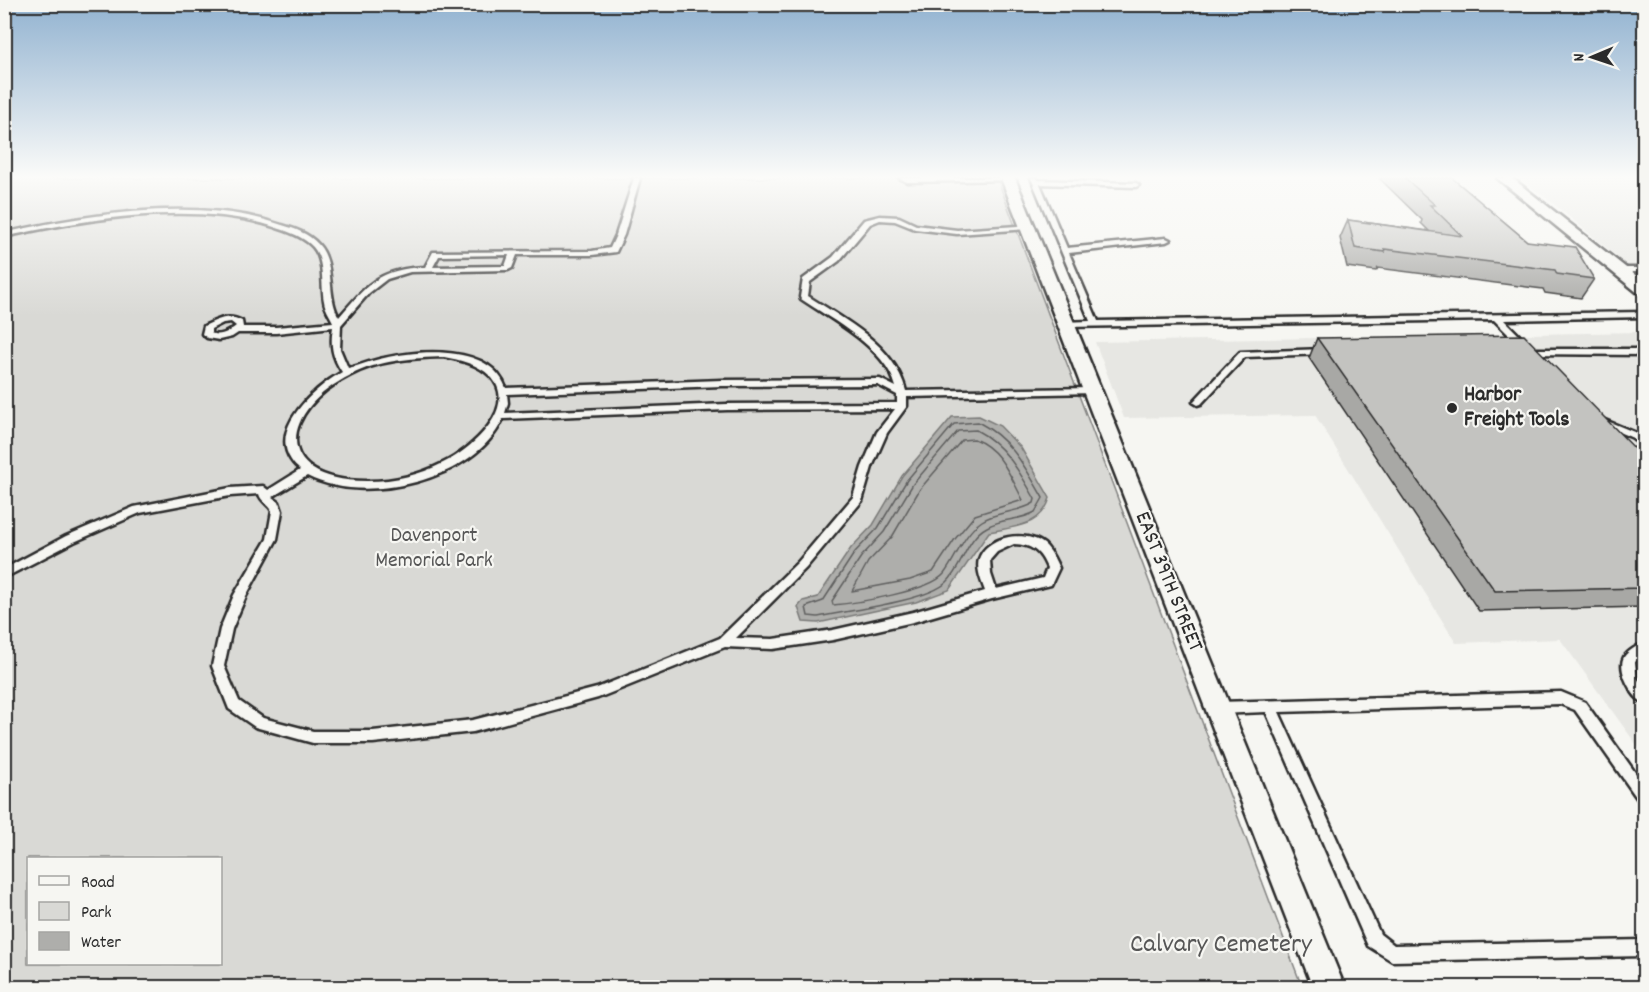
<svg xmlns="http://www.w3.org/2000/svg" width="1649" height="992" font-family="Dekko,sans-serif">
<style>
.built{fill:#e7e7e3}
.green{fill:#d9d9d5;stroke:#828280;stroke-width:1.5;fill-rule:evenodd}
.water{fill:#aeaeab;stroke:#7a7a78;stroke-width:1.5}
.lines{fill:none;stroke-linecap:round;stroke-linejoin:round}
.shore{stroke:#5f5f5e;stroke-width:1.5}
.lane-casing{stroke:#2b2b2b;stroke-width:5}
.street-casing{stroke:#2b2b2b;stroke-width:5}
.lane{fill:#f6f6f2;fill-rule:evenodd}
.street{fill:#f6f6f2;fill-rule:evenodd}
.wall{fill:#a8a8a5;stroke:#2b2b2b;stroke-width:1.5}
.building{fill:#c3c3c0;stroke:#2b2b2b;stroke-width:1.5}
.poi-dot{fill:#2b2b2b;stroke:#f6f6f2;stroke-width:2}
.labels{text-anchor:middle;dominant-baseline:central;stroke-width:4.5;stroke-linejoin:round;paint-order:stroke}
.poi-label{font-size:22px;font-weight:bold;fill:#2b2b2b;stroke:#f6f6f2;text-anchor:start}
.park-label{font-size:22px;fill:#565656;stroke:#f6f6f2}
.street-label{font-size:22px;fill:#2b2b2b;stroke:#f6f6f2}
.near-park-label{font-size:27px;fill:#565656;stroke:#f6f6f2}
</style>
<rect width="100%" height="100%" fill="#f6f6f2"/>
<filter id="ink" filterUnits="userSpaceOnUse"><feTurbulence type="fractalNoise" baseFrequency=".0167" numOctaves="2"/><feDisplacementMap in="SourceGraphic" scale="12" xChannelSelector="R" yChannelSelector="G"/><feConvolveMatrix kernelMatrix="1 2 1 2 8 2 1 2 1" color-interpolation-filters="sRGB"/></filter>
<g filter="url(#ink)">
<path class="built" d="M1519 178H1644V279L1544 196Z
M1644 332V755L1560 639 1456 643 1315 415 1124 418 1095 342Z"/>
<path class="green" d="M5 178H997L1302 987 5 988ZM28 858H220V964H28Z"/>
<path class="water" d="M979 416 1000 426 1021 448 1050 498C1041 527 1016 526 989 532L949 590 916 602 818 623 803 622 798 607 803 601 818 597 851 548 873 525 902 476 952 417Z"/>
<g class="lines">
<path class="shore" d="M978 422C1011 439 1025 467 1043 498L1035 512C1020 521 1002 518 987 527 966 538 963 566 947 582 928 601 846 611 818 617L808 616 806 607 823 601 855 552 878 528 907 480 954 424Z
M976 430C1005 445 1019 471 1035 499L1034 503C1018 513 997 511 982 521 963 534 957 557 944 574 930 591 856 603 833 605L832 601 861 557 884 532 913 484 958 431Z
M974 439C1001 449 1010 476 1023 500L975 515 955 539 933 572 910 580 852 591 868 562 892 537 920 489 962 440Z"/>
<defs>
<path id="lane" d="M634 178H640L624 235 616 252 592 255H517L512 268 508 270 410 272 387 279 369 293 341 325 340 349 348 368C359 366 372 360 384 358 420 350 490 344 506 388L722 380 880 379 896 387C886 348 832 320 801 299L800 297 803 279 833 257 864 220 880 216 899 217 916 225 957 230 1031 225 1032 227 1028 229 957 234 915 229 895 221 880 220 870 224 839 261 810 282 808 296C845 320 895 345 906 391L1093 388 1098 391 1096 393 907 397V406L887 433 872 467 862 501 806 568 736 638 773 639 833 630 913 612 985 591C982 582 976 570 979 559 987 535 1026 530 1044 544 1051 550 1055 560 1059 568L1051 585 992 599 913 622 833 640 773 649 725 647 598 698 473 732 373 743H313L255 727 229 709 212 666 220 629 234 595 267 539 272 511C269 504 261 502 259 494L230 496 140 513 74 542 4 578V569L66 536 134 507 230 488 263 486 268 490 300 470C297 467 293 464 291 460 269 427 316 387 342 372 332 357 330 345 333 327L276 333H238L232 337 219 340 207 338 202 334 204 326C217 320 228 313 242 321L243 327H276L333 322C330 315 325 309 324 301 321 284 325 261 313 247 304 237 290 232 277 228 197 200 86 219 4 237V233C88 214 199 196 282 225 295 229 308 233 318 244 336 263 326 295 339 317 368 284 378 269 425 267L433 252 592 251 610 248 616 235ZM509 255 505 266 433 267 439 256ZM231 322 236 326C228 332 220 337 211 333V329L223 323ZM444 357C460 360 478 364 490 376 521 407 469 451 443 463 419 475 395 481 368 481 272 482 278 411 351 375 379 360 412 358 444 357ZM878 385 897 395V403L727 404 505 413 508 403 507 394 722 386ZM895 409 877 432 862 467 853 497 798 562 720 638 597 688 473 720 373 731H313L263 718 239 701 224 666 232 629 246 596 277 539 282 511 279 502 272 497 307 476C364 506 475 481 503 419L727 410ZM1014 544C1032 545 1040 551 1047 568L1043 578 996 589 991 574 990 560 997 552Z
M899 178H1011L1008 180 907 182Z
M1031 178H1037L1038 180 1136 183 1139 185 1136 187 1040 184 1067 248 1166 238 1170 240 1166 242 1069 253 1098 321 1644 312V317L1504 320 1526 342 1527 344 1523 347 1520 346 1494 320 1066 327 1062 324 1063 322 1090 321Z
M1617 268H1644V272H1617Z
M1324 349 1328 352 1327 354 1245 357 1201 404 1198 405 1193 402 1240 352Z
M1528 349H1644V355L1525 354 1524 352Z
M1600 418 1639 434 1644 439V447L1640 446 1633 438 1597 423 1595 421Z
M1644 643V655L1635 662 1637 678 1644 688V703C1632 698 1617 669 1624 657 1628 651 1638 645 1644 643Z
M1561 692 1585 702 1644 785V802L1639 801 1575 710 1560 704 1279 712 1380 934 1394 945 1644 940V956L1392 961 1368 946 1266 712 1219 714 1214 712 1213 708 1214 704 1219 702Z"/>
<path id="street" d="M1001 178H1015L1345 988H1313Z
M1497 178H1512L1644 282V295L1638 293Z"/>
</defs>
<use href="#lane" class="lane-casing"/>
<use href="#street" class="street-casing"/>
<use href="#lane" class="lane"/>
<use href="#street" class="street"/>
</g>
<path class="wall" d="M1379 178H1452L1527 241 1594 279 1581 298 1545 293 1543 289 1378 268 1376 271 1347 267 1340 238 1348 220 1429 231 1421 223 1422 220Z
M1317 338 1644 458V607L1479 611 1309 358Z"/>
<path class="building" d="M1405 178H1452L1527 241 1575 247 1594 279 1557 274 1555 270 1384 249 1385 252 1355 248 1348 220 1462 236 1430 205H1435Z
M1524 335 1644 458V588L1495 591 1317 338Z"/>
</g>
<linearGradient id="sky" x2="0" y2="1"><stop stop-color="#91b2d0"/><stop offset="0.56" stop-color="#fbfbf9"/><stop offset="1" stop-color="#fbfbf9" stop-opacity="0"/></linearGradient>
<rect width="1649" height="316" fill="url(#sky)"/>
<circle class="poi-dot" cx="1452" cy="408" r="6"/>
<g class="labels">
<g class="poi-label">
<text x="1464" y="395">Harbor<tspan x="1464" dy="25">Freight Tools</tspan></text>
</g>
<g class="park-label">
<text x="434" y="536">Davenport<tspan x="434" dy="25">Memorial Park</tspan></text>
</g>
<g class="street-label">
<text transform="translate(1168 582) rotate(68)">EAST 39TH STREET</text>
</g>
<g class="near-park-label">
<text x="1221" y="945">Calvary Cemetery</text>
</g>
</g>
<rect width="1649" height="992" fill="none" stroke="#f6f6f2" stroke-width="24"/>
<rect x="12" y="12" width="1625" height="968" fill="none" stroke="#2b2b2b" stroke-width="2" filter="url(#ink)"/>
<rect x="27" y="857" width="195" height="108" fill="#f6f6f2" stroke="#a5a5a2" stroke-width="1.5"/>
<rect x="39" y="876" width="30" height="9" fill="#f6f6f2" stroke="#a5a5a2" stroke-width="1.5"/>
<text x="81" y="887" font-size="18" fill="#2b2b2b">Road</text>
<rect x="39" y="902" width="30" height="18" fill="#d9d9d5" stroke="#a5a5a2" stroke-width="1.5"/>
<text x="81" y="917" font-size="18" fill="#2b2b2b">Park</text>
<rect x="39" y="932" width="30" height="18" fill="#aeaeab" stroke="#a5a5a2" stroke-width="1.5"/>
<text x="81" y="947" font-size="18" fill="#2b2b2b">Water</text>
<g transform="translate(1592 57) rotate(268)" stroke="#f6f6f2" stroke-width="4.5" paint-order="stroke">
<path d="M0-4.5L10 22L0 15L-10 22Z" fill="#2b2b2b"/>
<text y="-9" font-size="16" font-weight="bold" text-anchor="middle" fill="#2b2b2b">N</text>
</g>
</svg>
